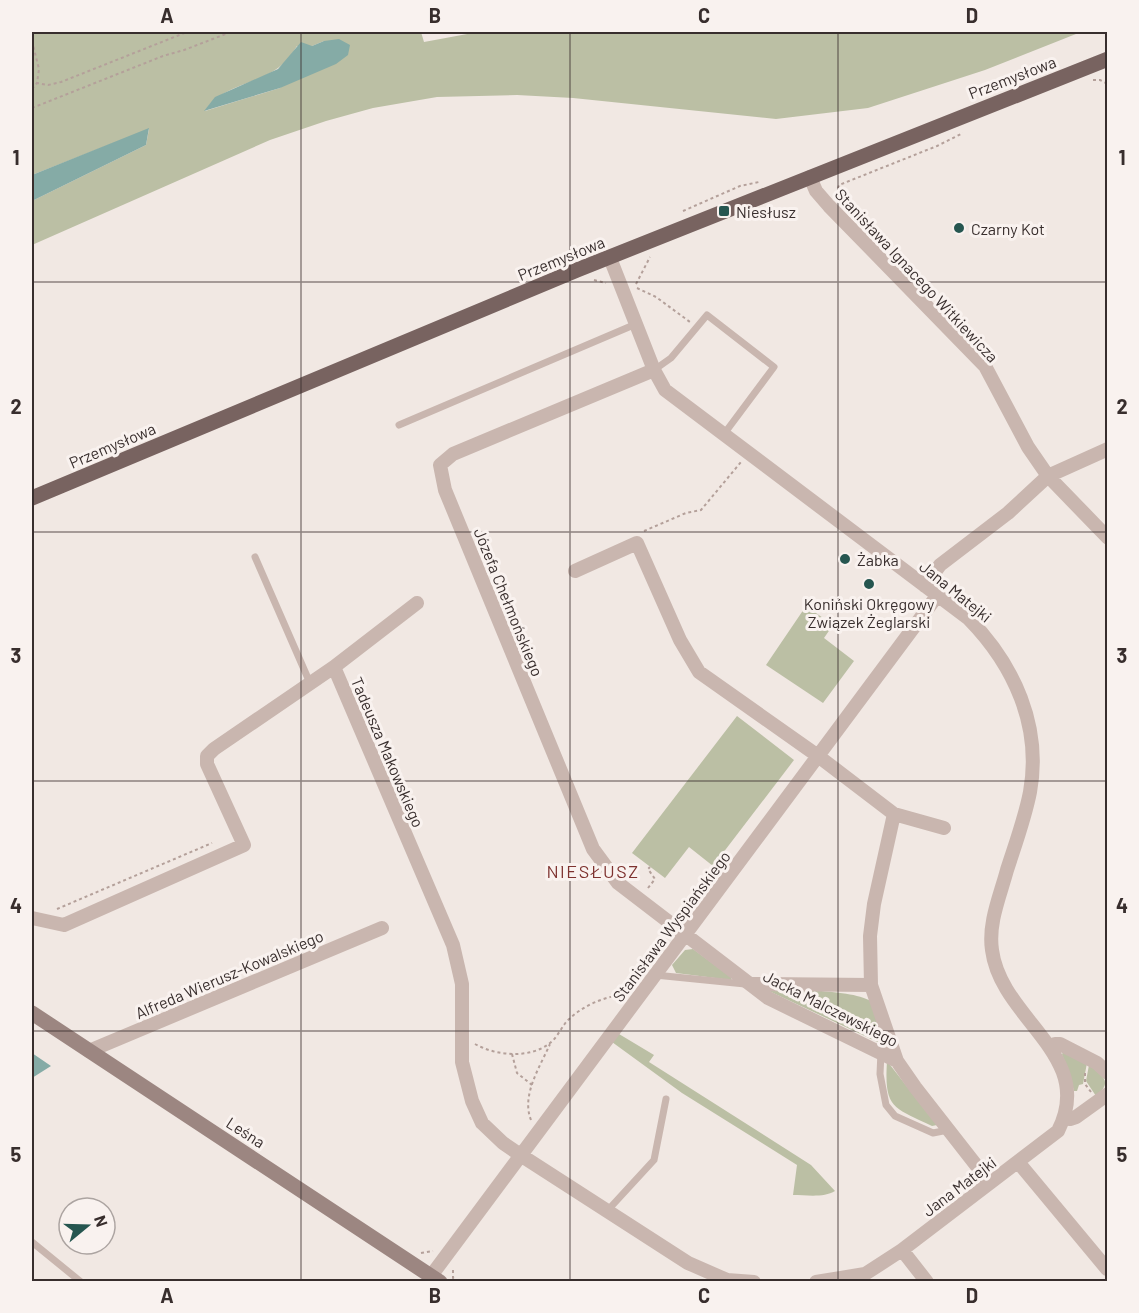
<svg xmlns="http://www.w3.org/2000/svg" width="1139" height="1313" font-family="Barlow,sans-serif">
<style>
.green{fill:#bbbfa4;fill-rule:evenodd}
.water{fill:#85aba6}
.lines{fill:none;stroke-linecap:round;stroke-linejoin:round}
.path{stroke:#b4a09a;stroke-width:2;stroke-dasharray:3 3;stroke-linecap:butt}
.lane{stroke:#c9b6af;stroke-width:7}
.street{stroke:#c9b6af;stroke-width:14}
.secondary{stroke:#9c8681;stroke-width:15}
.primary{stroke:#786360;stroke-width:15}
.grid{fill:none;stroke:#382e2d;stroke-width:1.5;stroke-opacity:0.55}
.poi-dot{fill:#265650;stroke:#f9f2ef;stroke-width:2}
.labels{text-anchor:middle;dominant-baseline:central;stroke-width:6;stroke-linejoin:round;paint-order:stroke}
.street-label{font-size:16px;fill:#382e2d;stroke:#f9f2ef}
.poi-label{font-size:16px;fill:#382e2d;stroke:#f9f2ef;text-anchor:start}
.neighbourhood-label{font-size:18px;letter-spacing:1.5px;fill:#7e322f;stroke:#f9f2ef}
.neatline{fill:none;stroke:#382e2d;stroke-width:2}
.grid-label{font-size:20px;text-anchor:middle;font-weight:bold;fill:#382e2d}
</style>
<rect width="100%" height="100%" fill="#f1e8e3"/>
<path class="green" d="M32 32H421L424 42 478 32H1081L985 70 868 108 776 119 573 98 517 95 437 97 373 108 326 121 270 140 32 245V201L146 145 149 129 32 175ZM324 41 280 88 205 111C222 85 255 85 278 68 286 62 292 54 297 46H312Z
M806 606 833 625 824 638 854 661 823 703 766 665Z
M737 716 794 760 713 866 689 847 665 878 632 853Z
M693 949 731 977V980L676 973 672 965 685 950Z
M769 989C789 990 865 989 875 1005 880 1014 883 1035 886 1046L771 992Z
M619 1034 654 1055 649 1062 811 1165 835 1191C824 1198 806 1195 793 1195L797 1165 682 1093 612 1042Z
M1063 1051 1087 1063 1083 1084 1079 1085 1077 1091H1074L1067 1066 1062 1055Z
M887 1061 937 1125 932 1126C893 1107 884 1109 887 1061Z
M1089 1065C1102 1076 1114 1081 1096 1096L1086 1081Z"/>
<path class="water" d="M339 39 350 45 348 55 336 64 280 88 204 111 215 97 278 69 301 42 312 46 324 41Z
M149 128 146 145 32 201V175Z
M32 1053 51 1066 32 1078Z"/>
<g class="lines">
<path class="path" d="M32 41 39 69 37 83 48 85 61 82 187 32
M1093 80H1100L1108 84
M32 89 37 83
M32 108 163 56 184 50 231 32
M836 194 839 185 937 146 963 133
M683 211 740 186 759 182
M594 280 606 283
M636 284 650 257
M637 288 656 297 690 322
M644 531 686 513 701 510 741 462
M648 888 655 879 648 869 650 867
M57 909 212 843
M475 1044C496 1056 530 1059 550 1043 557 1038 561 1028 567 1021 582 1006 603 997 625 994
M512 1054 517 1073 532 1085
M1085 1073V1084L1091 1092
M531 1120C521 1095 540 1067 550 1044
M421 1253 433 1251
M453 1270V1278L458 1282"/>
<path class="lane" d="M654 370 671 358 707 315 774 367 724 434
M399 425 636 324
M255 557 310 683
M655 975 745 984
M881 1052 880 1074 886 1105 895 1116 933 1133 948 1130
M608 1210 654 1160 666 1099
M32 1242 81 1282"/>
<path class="street" d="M810 177 816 191 829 206 985 366 1028 447 1048 476 1108 538
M610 258 654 370 665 390 969 619C1014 665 1042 726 1030 792 1025 818 1015 845 1007 870 1000 896 988 923 992 950 1001 1020 1097 1055 1058 1131L902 1250 865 1274 860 1282
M654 370 453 454 440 465 445 490 593 849 618 883 768 998 897 1061
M575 571 637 543 680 640 699 672 818 756 894 814 874 904 870 936 871 985 897 1061 915 1087 990 1183
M925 586 940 565 1008 513 1048 476 1108 449
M334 667 453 945 462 984V1062L472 1101 482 1123 503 1143 522 1156 688 1263 727 1280 754 1282
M894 814 944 828
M32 918 64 925 244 845 207 764V756L214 749 334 667 417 603
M750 984 871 985
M1050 1046 1055 1044H1060L1097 1063 1108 1073
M89 1051 382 928
M1065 1117 1070 1119 1076 1117 1108 1094
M1018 1162 1107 1269
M902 1250 927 1282
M431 1276 937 596
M816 1282 865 1274"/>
<path class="secondary" d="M32 1013 440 1282"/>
<path class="primary" d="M32 498 577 270 1108 59"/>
</g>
<path class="grid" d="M301 32V1282M570 32V1282M838 32V1282M32 282H1108M32 532H1108M32 781H1108M32 1031H1108"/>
<g class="poi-dot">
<rect x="718" y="205" width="12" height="12" rx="3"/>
<circle cx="959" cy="228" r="6"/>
<circle cx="845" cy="559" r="6"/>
<circle cx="869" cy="584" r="6"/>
</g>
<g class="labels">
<g class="street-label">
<text transform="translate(1012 77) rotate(-21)">Przemysłowa</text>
<text transform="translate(561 258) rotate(-22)">Przemysłowa</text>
<text transform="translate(917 275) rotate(47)">Stanisława Ignacego Witkiewicza</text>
<text transform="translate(112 445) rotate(-23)">Przemysłowa</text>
<text transform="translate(956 591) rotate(39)">Jana Matejki</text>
<text transform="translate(509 602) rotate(68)">Józefa Chełmońskiego</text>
<text transform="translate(388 752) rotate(67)">Tadeusza Makowskiego</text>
<text transform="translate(671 926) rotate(-53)">Stanisława Wyspiańskiego</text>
<text transform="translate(229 974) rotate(-23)">Alfreda Wierusz-Kowalskiego</text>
<text transform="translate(831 1008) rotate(27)">Jacka Malczewskiego</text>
<text transform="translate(246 1132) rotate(33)">Leśna</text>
<text transform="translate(959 1186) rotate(-37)">Jana Matejki</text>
</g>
<g class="poi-label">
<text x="736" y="211">Niesłusz</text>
<text x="971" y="228">Czarny Kot</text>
<text x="857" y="559">Żabka</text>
<text x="869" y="603" text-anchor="middle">Koniński Okręgowy<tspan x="869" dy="18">Związek Żeglarski</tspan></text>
</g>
<g class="neighbourhood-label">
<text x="593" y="871">NIESŁUSZ</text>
</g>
</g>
<rect width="1139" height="1313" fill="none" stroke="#f9f2ef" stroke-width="66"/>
<g transform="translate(87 1226) rotate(71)"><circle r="28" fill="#f9f2ef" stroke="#aca4a1" stroke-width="1.5"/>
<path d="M0-4.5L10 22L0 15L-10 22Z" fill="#265650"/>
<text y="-9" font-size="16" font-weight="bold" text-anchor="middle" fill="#382e2d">N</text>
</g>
<rect x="33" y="33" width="1073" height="1247" class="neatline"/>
<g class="grid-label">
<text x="167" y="23">A</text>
<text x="435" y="23">B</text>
<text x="704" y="23">C</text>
<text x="972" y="23">D</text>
<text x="16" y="165">1</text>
<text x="1122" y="165">1</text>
<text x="16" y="414">2</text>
<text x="1122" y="414">2</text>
<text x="16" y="663">3</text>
<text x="1122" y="663">3</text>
<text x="16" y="913">4</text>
<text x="1122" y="913">4</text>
<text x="16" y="1162">5</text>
<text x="1122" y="1162">5</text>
<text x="167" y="1303">A</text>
<text x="435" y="1303">B</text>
<text x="704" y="1303">C</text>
<text x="972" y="1303">D</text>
</g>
</svg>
